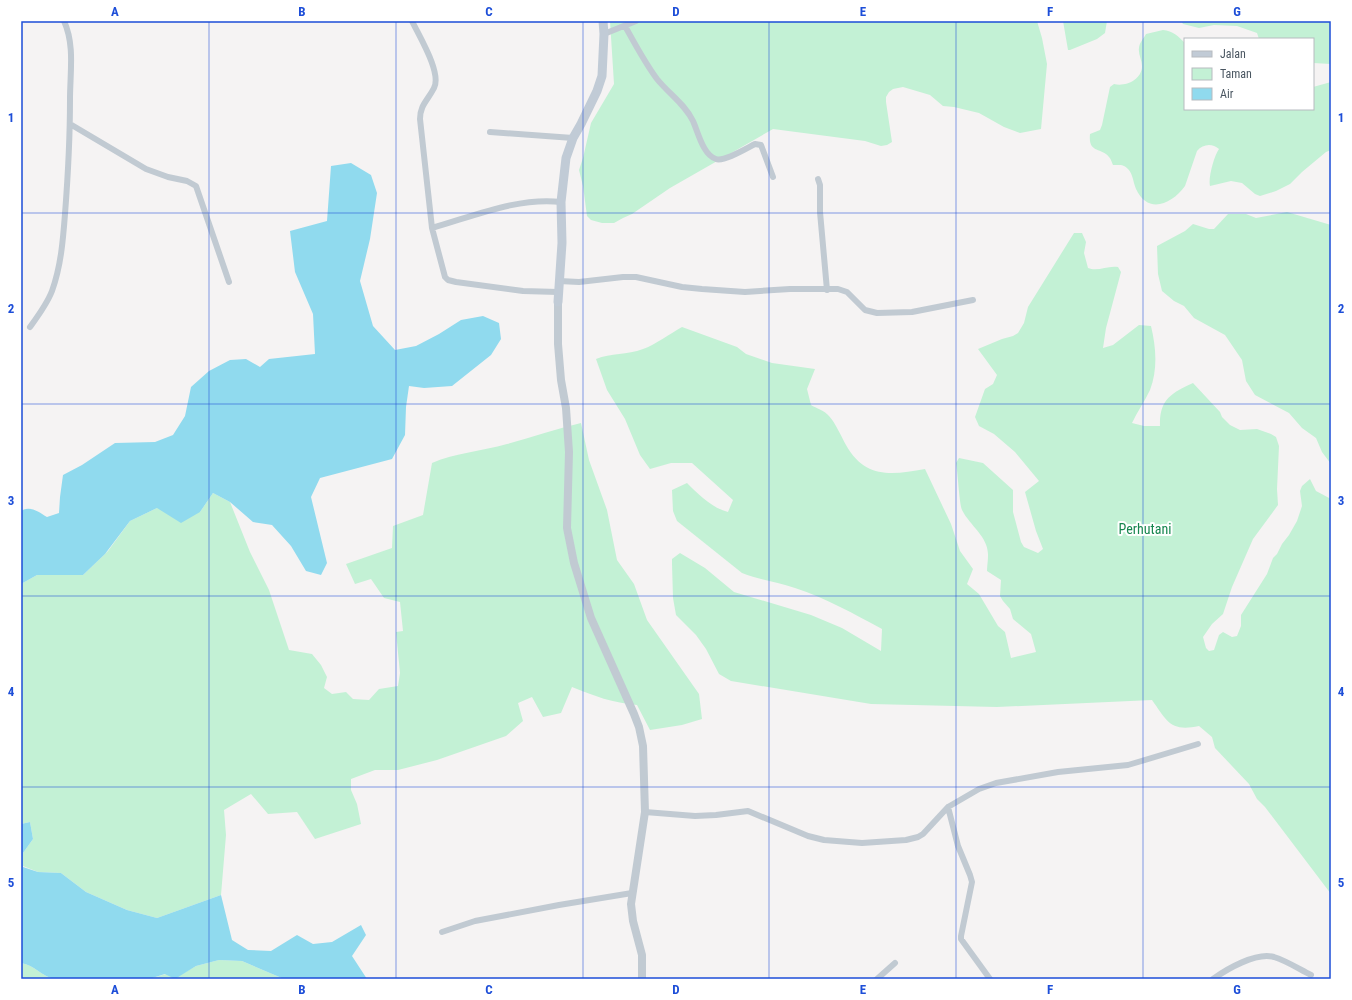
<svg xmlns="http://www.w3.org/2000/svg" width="1352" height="1000" font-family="'Roboto Condensed',sans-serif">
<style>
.green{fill:#c3f1d5}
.water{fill:#90daee}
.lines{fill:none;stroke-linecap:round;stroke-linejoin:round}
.minor{stroke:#c1cad2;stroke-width:6}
.tertiary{stroke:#c1cad2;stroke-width:8}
.secondary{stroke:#c1cbd6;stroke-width:9}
.grid{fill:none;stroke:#1d4ed8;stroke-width:1;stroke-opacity:0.55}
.labels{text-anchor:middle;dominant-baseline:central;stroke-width:4;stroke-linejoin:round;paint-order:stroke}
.park-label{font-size:14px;fill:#17864f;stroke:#fff}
.neatline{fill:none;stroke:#1d4ed8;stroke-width:1.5}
.grid-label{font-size:13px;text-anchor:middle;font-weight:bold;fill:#1d4ed8}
</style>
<rect width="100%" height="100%" fill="#f5f3f3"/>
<path class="green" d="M610 21H1037L1042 38 1047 64 1041 129 1020 133 1004 127 979 113 954 107 943 106 930 95 903 87 893 89 889 92 886 97V102L892 142 887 145 881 146 865 141 773 129 670 188 632 214 623 218 614 223H602L591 220 587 216 583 186 579 170 583 158 591 123 614 84Z
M1063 21H1107L1105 33 1097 39 1070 50H1068Z
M1181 21H1331V64L1313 63V39H1259L1257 33 1237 26 1214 25 1199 28 1183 24Z
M1163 30C1173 31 1178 36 1185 43V109H1313V87L1331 82V150L1326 152 1302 172 1290 184 1276 191 1260 196 1255 194 1242 183 1231 181 1210 186C1208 178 1214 156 1219 149 1212 143 1203 144 1197 151L1185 186C1172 204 1148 215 1136 189 1133 182 1133 174 1128 169 1124 164 1119 165 1113 165 1112 163 1111 159 1109 157 1101 147 1088 154 1090 134L1100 130 1102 125 1110 87 1114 84C1125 87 1142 80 1142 66 1142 60 1138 54 1139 48 1139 43 1144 38 1146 34Z
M1287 212 1331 225V464L1322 452 1316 438 1302 428 1289 413 1255 395 1246 381 1242 360 1225 335 1194 318 1184 306 1174 301 1162 291 1158 274 1157 246 1185 231 1193 224 1209 229H1214L1228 214H1246L1256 218Z
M1074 233H1082L1086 242 1084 253 1088 268C1098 272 1108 265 1118 267L1121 272 1106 328 1103 348 1113 345 1139 325 1151 326C1156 347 1158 369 1150 390 1145 401 1137 412 1132 423L1144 426H1160C1159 400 1171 393 1193 383L1220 412 1222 417 1230 425 1240 430 1257 429 1271 434 1276 437 1279 446 1277 489 1278 505 1253 539 1232 587 1223 614 1212 624 1203 637 1206 648 1209 651 1214 650 1219 635 1223 632 1232 637 1237 636 1241 626V615L1267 574 1273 558 1277 554 1282 544 1289 535 1297 521 1302 506 1300 491 1302 486 1310 479 1316 491 1331 499V894L1265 807 1257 799 1249 784 1215 748 1212 737 1199 726C1170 732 1167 721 1152 700L997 707 871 704 731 681 719 674 706 649 696 635 676 615 673 598 672 564V559L680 553 705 568 734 592 811 615 842 628 881 651 882 629C854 614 826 598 795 588 778 582 759 580 742 573L677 521 673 511 672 490 687 483C698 494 712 508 728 512L733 500 692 463H671L650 469 640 455 625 419 607 390 596 359C611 353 627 355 643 349 655 345 671 333 682 327L737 347 746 354 772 363 815 369 807 389 811 405C816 408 825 411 829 416 835 422 842 438 846 445 865 479 892 475 925 469L951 524 960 551 973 569 967 584 979 594 998 626 1005 632 1011 658 1036 652 1031 634 1013 619 1010 609 1003 601 1000 596 1001 580 987 571C987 566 988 561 988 556 989 537 970 526 962 510 959 502 958 474 956 463L959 458 983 463 1013 490V512L1021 542 1024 547 1038 553 1043 549 1036 531 1025 492 1039 481 1015 452 994 434 979 426 975 417 985 389 993 384 997 375 978 349 1002 339 1013 336 1018 333 1024 323 1028 307Z
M581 423 589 460 607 510 617 560 634 584 647 620 699 694 702 719 682 725 650 730 637 705C613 703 594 696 572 687L561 713 543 717 532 697 518 703 523 721 506 736 437 760 398 770H375L351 779V790L357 804 361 824 315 839 297 812 268 814 251 794 224 810 226 835 221 895 157 918 127 910 86 892 61 873 38 872 23 866V853L33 839 30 822 21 824V584L37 575H83L108 551 130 521 157 508 200 512 213 493 230 502 250 552 269 590 289 650 312 654 321 665 327 677 324 688 332 694 346 692 353 699 369 700 379 689 398 686 400 673 396 632 403 631 400 602 384 598 371 579 355 584 346 564 392 548 393 526 423 515 432 463C455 453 482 451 507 444 532 437 556 429 581 423Z
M219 960 242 961 284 979H149L166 974H182L196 966Z
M21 963C35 965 41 976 54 979H21Z"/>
<path class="water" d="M351 163 371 175 377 193 370 239 360 281 373 326 395 350 416 346 439 334 461 320 483 316 499 323 501 339 491 355 452 386 424 388 409 386 406 407 405 435 392 459 320 478 311 497 327 563 321 575 306 571 291 546 272 525 253 522 230 502 213 493 200 512 181 523 157 508 130 521 105 554 83 575H37L21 584V511C30 505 39 512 47 517L59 513 60 497 63 475 82 465 115 443 155 442 173 435 185 416 191 387 209 371 230 360 246 359 260 367 269 359 315 354 313 314 295 272 290 231 327 221 331 166Z
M30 822 33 839 23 853V867L38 872 61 873 86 892 127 910 157 918 221 895 232 940 248 950 271 951 297 935 313 944 332 942 361 925 366 935 352 956 367 979H284L242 961 219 960 196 966 175 979 165 974 149 979H54C41 976 35 965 21 963V824Z"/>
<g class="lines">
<path class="minor" d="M412 21C419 36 442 73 434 88 428 100 420 105 420 119L432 228 445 277 448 280 456 282 523 291 558 292
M625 26C635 44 645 63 657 79 669 94 684 103 693 121 698 132 703 155 716 159 724 162 747 148 755 144L761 145 773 177
M604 34 636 21
M70 124 146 169 168 177 187 181 196 186 229 282
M490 132 573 138
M818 179 820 185V212L827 290
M432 228C474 216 518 197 561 202
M559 281 579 282 623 277H636L682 287 702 289 745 292 790 289H838L847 292 865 310 877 313 912 312 973 300
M30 327C38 316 47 304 52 291 61 266 63 240 65 214 68 175 70 137 70 99 70 73 75 45 64 21
M645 812 695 816 716 815 748 811 808 836 824 840 862 843 906 840 918 837 923 834 948 807
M442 932 475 921 559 905 632 893
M877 979 895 963
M990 979 961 939V936L972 882 970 875 958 846 948 807 979 789 996 783 1058 772 1128 765 1198 744
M1213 979C1227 969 1256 952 1274 957 1287 961 1299 969 1311 975"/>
<path class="tertiary" d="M558 302V344L561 380 566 408 569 452 567 528 574 563 591 618 634 714 639 727 643 746 645 812 631 904 633 921 642 955V979"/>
<path class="secondary" d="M558 302 562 243 561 202 566 158 573 138 581 124 597 91 602 76 604 34 603 21"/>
</g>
<path class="grid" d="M209 21V979M396 21V979M583 21V979M769 21V979M956 21V979M1143 21V979M21 213H1331M21 404H1331M21 596H1331M21 787H1331"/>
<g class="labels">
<g class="park-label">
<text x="1145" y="529">Perhutani</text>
</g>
</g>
<rect width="1352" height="1000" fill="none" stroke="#ffffff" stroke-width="44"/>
<rect x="1184" y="38" width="130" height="72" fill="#ffffff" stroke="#b7bbc0"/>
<rect x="1192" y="51" width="20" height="6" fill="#c1cbd6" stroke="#b7bbc0"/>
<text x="1220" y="58" font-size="12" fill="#4a5661">Jalan</text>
<rect x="1192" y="68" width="20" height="12" fill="#c3f1d5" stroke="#b7bbc0"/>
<text x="1220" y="78" font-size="12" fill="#4a5661">Taman</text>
<rect x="1192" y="88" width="20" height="12" fill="#90daee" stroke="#b7bbc0"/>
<text x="1220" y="98" font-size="12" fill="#4a5661">Air</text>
<rect x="22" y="22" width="1308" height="956" class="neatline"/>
<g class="grid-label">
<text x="115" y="16">A</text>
<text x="302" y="16">B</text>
<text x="489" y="16">C</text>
<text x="676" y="16">D</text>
<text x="863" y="16">E</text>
<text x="1050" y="16">F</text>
<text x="1237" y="16">G</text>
<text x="11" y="122">1</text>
<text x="1341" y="122">1</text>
<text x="11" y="313">2</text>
<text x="1341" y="313">2</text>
<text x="11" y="505">3</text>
<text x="1341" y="505">3</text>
<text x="11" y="696">4</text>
<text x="1341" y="696">4</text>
<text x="11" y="887">5</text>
<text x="1341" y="887">5</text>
<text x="115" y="994">A</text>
<text x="302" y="994">B</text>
<text x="489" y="994">C</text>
<text x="676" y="994">D</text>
<text x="863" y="994">E</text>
<text x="1050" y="994">F</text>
<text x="1237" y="994">G</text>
</g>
</svg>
